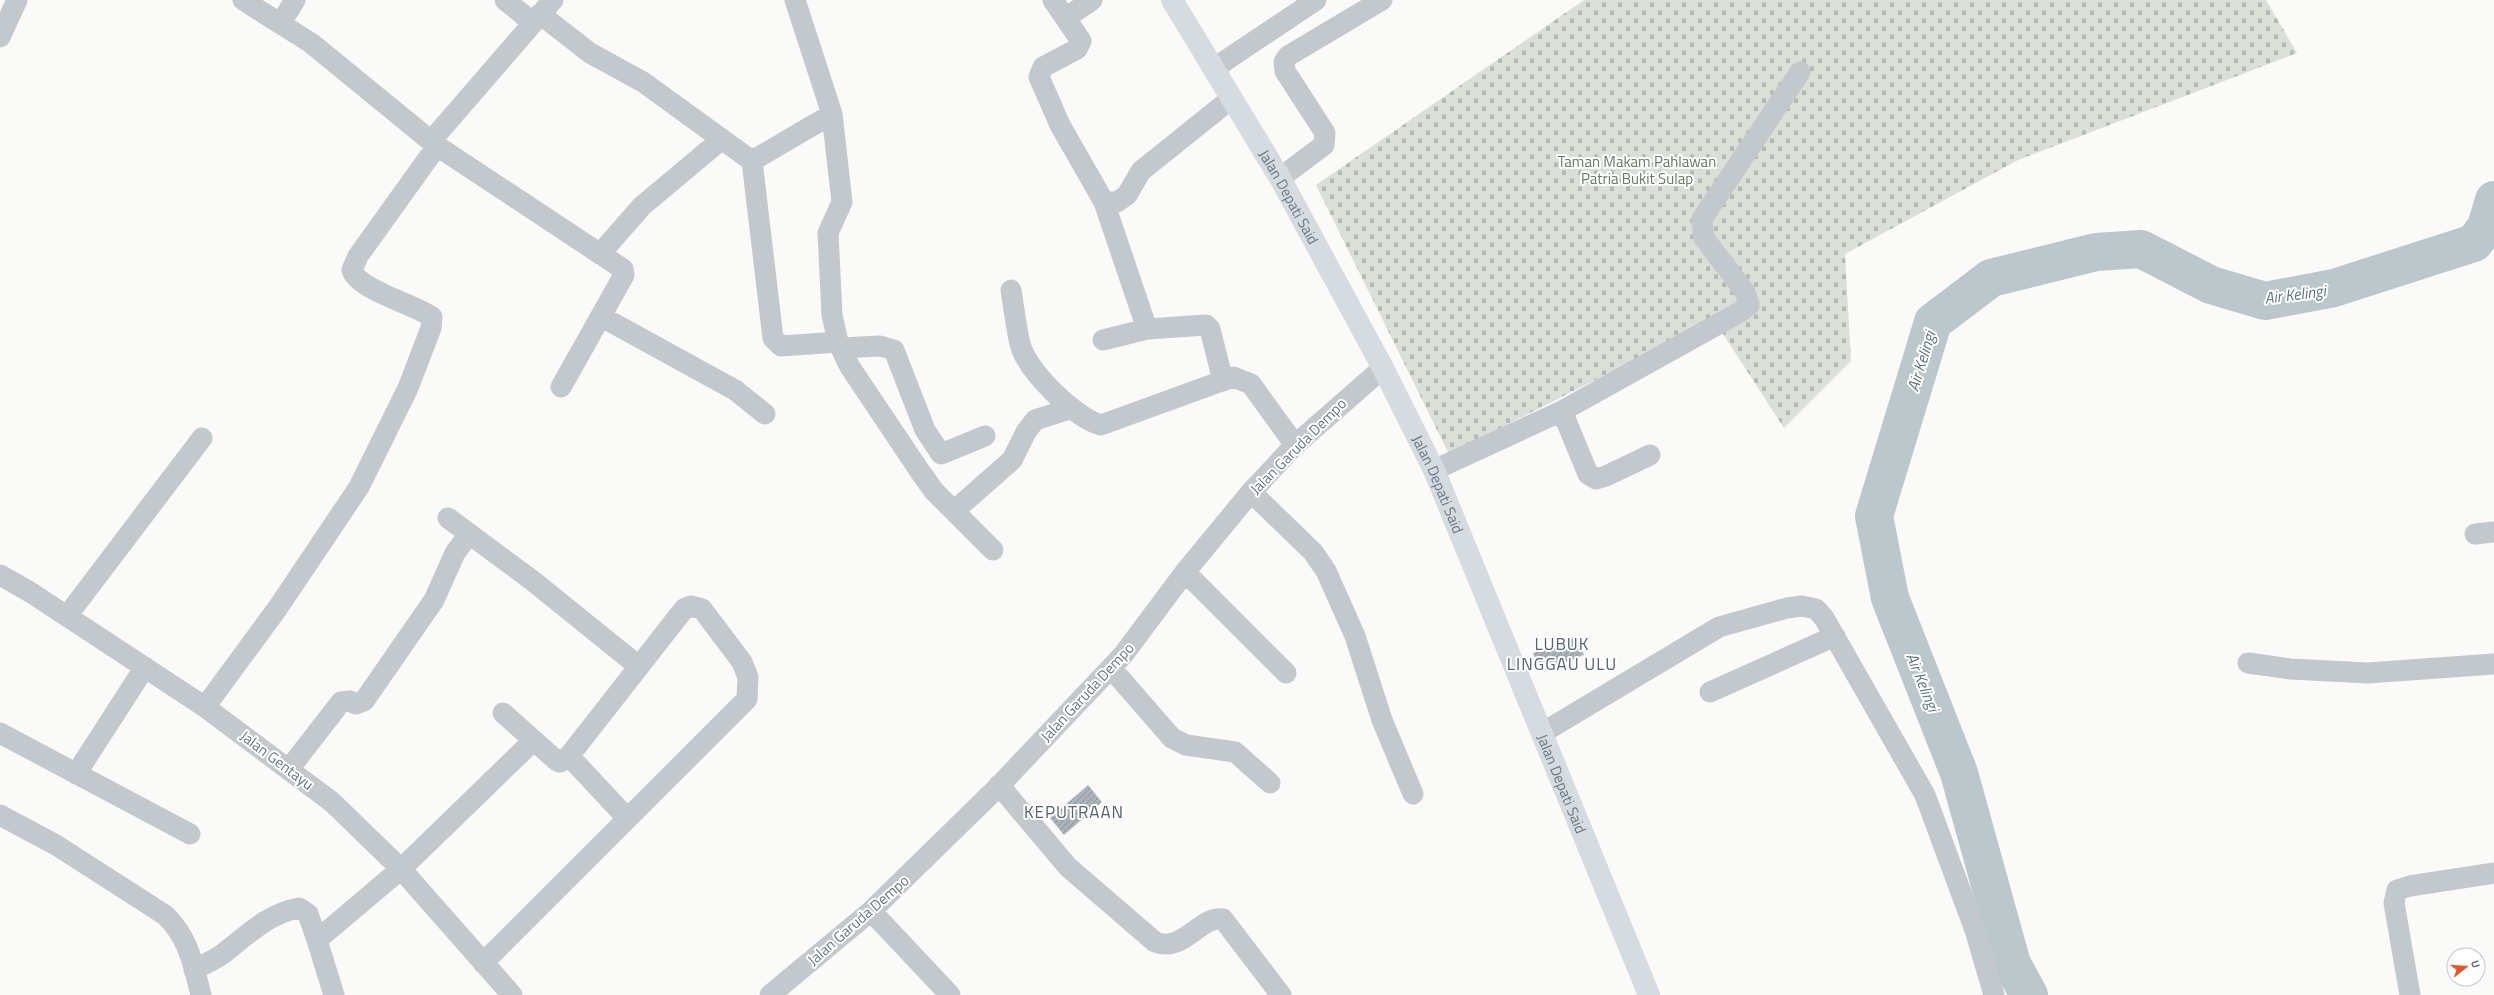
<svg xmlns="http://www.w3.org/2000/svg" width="2494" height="995" font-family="'Titillium Web',sans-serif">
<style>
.cemetery{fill:url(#cemetery-stones)}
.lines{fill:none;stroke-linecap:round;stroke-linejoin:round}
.river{stroke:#bbc7cb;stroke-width:38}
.building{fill:url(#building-hatch);stroke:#dcdcda}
.minor{stroke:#c3c8cc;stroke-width:21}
.secondary{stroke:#d6dbdf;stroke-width:22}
.labels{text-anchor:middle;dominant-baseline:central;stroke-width:4;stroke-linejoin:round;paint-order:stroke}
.park-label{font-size:15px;fill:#687a64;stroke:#fff}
.street-label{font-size:15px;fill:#657683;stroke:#fff}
.water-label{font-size:16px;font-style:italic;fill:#60757c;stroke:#fff}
.quarter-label{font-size:17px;letter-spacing:1px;fill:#57646e;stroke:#fff}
</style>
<defs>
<pattern id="cemetery-stones" width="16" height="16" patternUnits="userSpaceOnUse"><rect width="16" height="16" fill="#dadfd7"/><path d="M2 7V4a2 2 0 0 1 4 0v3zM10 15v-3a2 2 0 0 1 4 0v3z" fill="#b4b9b4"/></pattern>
<pattern id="building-hatch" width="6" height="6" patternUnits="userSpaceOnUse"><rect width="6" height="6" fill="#aab3b9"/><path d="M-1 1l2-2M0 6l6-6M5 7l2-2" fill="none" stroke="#8e969c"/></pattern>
</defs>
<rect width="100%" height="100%" fill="#fafaf8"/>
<path class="cemetery" d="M1584 0H2266L2297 53 2018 160 1845 254 1851 361 1784 428 1714 320 1449 454 1316 185Z"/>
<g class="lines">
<path class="river" d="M2029 995 2012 964 1959 773 1890 598 1874 516 1933 322 1991 278 2096 252 2141 249 2211 285 2265 301 2334 288 2474 243 2486 227 2494 200"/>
</g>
<path class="building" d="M1577 636 1584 655 1540 672 1533 653Z
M1088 785 1102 802 1064 835 1050 818Z"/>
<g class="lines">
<path class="minor" d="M243 0 311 43 437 146 623 269 624 275 561 387
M505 0 532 22
M795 0 832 114 842 202 828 233 832 315 838 342 850 367 921 473 934 491 993 550
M1053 0 1081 41 1077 49 1043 67 1039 77 1060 125 1104 202 1147 329 1103 340
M540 14 590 53 643 82 752 161 773 338 781 346 838 342
M1067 17 1092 0
M281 23 295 0
M0 37 17 0
M1213 69 1316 0
M431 141 553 0
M752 161 832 114
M1280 178 1324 145 1325 133 1285 71 1284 62 1288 56 1382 0
M1104 202H1117L1127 195 1141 171 1232 98
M600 254 642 206 722 139
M1011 290C1014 308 1016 327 1020 344 1027 371 1075 418 1101 425L1233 377 1251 384 1295 445
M602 317 735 390 765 414
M1147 329 1206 325 1210 329 1223 381
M841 348 880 346 894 350 925 430 941 454 985 436
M1562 411 1588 474 1596 479 1606 476 1650 455
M1434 470 1562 411 1740 312 1749 305 1745 292 1704 238 1702 219 1800 72
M1251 492 1313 552 1326 571 1355 636 1382 720 1413 794
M954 511 1012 460 1026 432 1035 420 1072 408
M448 518 533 581 637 665
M2475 534 2494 532
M1185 572 1286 673
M0 575 30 592 205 707 332 802 401 869 512 995
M67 616 202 438
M2248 663 2290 669 2368 673 2494 664
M1111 668 1172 738 1186 745 1235 752 1270 783
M1710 692 1835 636
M205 707 277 609 359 487 408 388 431 328 432 317C414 304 358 290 352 270L358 256 437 146
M503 713 557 761 560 762 569 756 627 818
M0 733 190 834
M1542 733 1719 627 1787 608 1802 606 1816 609 1824 618 1925 795 1975 930 1994 995
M289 769 341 702 350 701 356 704 364 701 434 600 455 553 469 534
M76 774 145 667
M999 785 1068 867 1155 942C1184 953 1199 916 1223 919L1281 995
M0 815 56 845 165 915C189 938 193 964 201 995
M871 911 950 995
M483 963 747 699 748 677 742 662 702 609 691 606 684 609 569 756
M194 970C204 964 215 960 224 953 247 935 269 913 299 908L308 914 317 940
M334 995 317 940 401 869 533 741
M770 995 871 911 998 787 1123 655 1185 572 1251 492 1295 445 1383 368
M2410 995 2394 903 2397 890 2410 886 2494 873"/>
<path class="secondary" id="s1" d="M1172 0 1280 178 1383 368 1434 470 1649 995"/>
</g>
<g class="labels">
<g class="park-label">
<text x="1637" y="161">Taman Makam Pahlawan<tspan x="1637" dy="17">Patria Bukit Sulap</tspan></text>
</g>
<g class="street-label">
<text stroke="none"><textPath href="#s1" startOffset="229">Jalan Depati Said</textPath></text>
<text transform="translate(1298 446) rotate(-45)">Jalan Garuda Dempo</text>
<text stroke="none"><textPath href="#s1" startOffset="553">Jalan Depati Said</textPath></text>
<text transform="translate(1087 692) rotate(-47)">Jalan Garuda Dempo</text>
<text transform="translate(277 760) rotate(37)">Jalan Gentayu</text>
<text stroke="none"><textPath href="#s1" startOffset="877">Jalan Depati Said</textPath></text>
<text transform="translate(858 920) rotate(-41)">Jalan Garuda Dempo</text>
</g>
<g class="water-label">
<text transform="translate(2295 294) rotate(-7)">Air Kelingi</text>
<text transform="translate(1921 361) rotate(-73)">Air Kelingi</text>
<text transform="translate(1923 682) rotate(68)">Air Kelingi</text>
</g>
<g class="quarter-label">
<text x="1562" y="644">LUBUK<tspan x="1562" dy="20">LINGGAU ULU</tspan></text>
<text x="1074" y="812">KEPUTRAAN</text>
</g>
</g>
<g transform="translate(2466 967) rotate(73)"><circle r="19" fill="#ffffff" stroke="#c1c8cd"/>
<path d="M0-3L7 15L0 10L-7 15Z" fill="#e4572e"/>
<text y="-6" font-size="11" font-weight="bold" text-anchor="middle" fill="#657683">U</text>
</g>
</svg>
